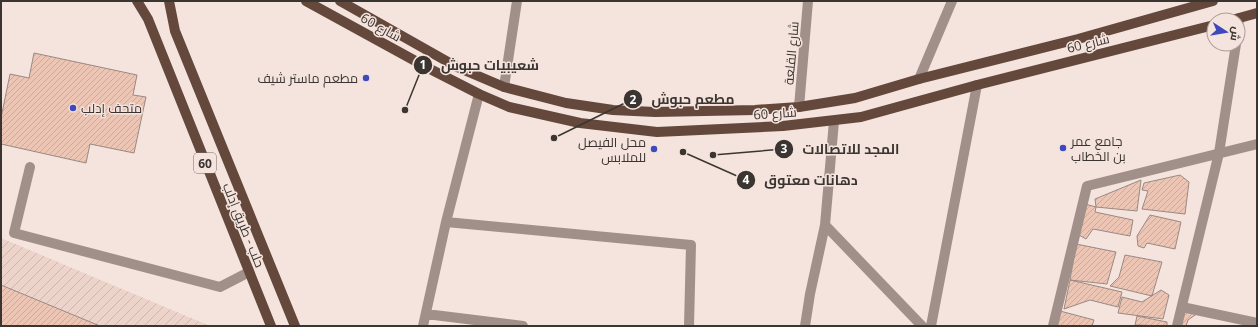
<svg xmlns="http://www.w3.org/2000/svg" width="1258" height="327" font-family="'Open Sans',Cairo,sans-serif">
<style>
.industrial{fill:url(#industrial-furrows)}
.building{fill:url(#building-hatch);stroke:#998a83}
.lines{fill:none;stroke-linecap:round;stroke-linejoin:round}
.minor{stroke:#a09089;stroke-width:10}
.major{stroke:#64483c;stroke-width:10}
.poi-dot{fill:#3d49bc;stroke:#f5e4dd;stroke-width:1.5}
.labels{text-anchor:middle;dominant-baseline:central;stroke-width:3;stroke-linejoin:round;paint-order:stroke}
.shield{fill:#f5e4dd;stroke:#736a65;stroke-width:1}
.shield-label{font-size:12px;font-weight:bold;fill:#3b3532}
.street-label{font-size:13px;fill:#3b3532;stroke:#f5e4dd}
.poi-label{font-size:13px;fill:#3b3532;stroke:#f5e4dd;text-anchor:end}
.leader{fill:none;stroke:#3b3532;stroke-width:1.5}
.callout-dot{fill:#3b3532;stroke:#f5e4dd;stroke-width:1.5}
.mark-label{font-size:12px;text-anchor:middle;font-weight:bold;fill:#fff}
.callout-label{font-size:14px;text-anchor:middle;font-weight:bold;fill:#3b3532;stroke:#f5e4dd;stroke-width:3;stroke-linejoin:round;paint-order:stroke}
</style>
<defs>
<pattern id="industrial-furrows" width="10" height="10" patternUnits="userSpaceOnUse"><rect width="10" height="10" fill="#edd4cb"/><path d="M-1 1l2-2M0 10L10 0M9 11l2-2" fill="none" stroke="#ccb7af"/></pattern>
<pattern id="building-hatch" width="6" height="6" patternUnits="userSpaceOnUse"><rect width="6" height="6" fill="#ecc5b4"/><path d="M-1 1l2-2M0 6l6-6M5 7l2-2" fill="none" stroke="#cbaa9b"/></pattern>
</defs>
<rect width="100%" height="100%" fill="#f5e4dd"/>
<path class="industrial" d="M1 238 210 326H1Z"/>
<path class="building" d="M34 53 137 75 133 95 146 97 134 153 90 144 86 163 1 144V118L10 74 29 78Z
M1180 175 1189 182 1185 214 1142 209 1148 191 1142 190 1144 183Z
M1141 180 1137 211 1096 207 1095 199Z
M1085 204 1096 207 1095 212 1133 220 1130 236 1093 229 1086 239 1079 235Z
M1150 215 1181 222 1175 249 1147 243 1144 248 1138 246 1137 236Z
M1076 244 1116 252 1107 284 1070 280Z
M1125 255 1162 262 1152 296 1110 286 1119 277Z
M1070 280 1122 292 1118 307 1090 300 1064 309Z
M1 285 100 326H1Z
M1161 290 1169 295 1163 319 1118 313 1122 297 1142 302Z
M1185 310 1198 313 1188 320 1186 326H1181Z
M1060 311 1094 320 1092 326H1056Z
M1137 316 1167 322V326L1135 325Z"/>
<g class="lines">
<path class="minor" d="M1238 28 1239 18
M919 79 952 1
M504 87 517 1
M799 107 808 1
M30 167 14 233 220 287 249 272
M446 222 691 245 689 326
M825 225 922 326
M1182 307 1257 323
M426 314 523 326
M423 326 446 222 479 94
M805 326 810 294 825 225 834 121
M931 326 977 85
M1053 326 1087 186 1257 144
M1177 326 1219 153 1236 44"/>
<path class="major" d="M137 1 148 19 271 326
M169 1 175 31 295 326
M306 1 430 69 479 94 509 107 580 123 657 132 783 126 861 117 977 85 1214 25
M340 1 457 67 504 87 566 103 613 110 655 112 755 110 799 107 855 98 919 79 1078 39 1213 1
M1232 20 1257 13"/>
</g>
<g class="poi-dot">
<circle cx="366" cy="78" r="4"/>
<circle cx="73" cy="108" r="4"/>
<circle cx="1063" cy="148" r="4"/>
<circle cx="654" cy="149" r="4"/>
</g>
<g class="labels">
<rect class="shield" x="194" y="153" width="22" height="20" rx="3"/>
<g class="shield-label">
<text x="205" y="163">60</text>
</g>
<g class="street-label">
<text transform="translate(381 27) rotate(29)">شارع 60</text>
<text transform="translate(1088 43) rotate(-14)">شارع 60</text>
<text transform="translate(791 53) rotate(-85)">شارع القلعة</text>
<text transform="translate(775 113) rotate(-4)">شارع 60</text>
<text transform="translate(244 225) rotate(68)">حلب - طريق إدلب</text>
</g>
<g class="poi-label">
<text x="358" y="78">مطعم ماستر شيف</text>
<text x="81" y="108" text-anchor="start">متحف إدلب</text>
<text x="1071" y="141" text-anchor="start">جامع عمر<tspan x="1071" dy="15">بن الخطاب</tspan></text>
<text x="646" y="142">محل الفيصل<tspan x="646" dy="15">للملابس</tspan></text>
</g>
</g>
<path class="leader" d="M405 110L423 65M554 138L633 99M713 155L784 149M683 152L746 180"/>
<g class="callout-dot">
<circle cx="405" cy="110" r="4"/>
<circle cx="554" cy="138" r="4"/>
<circle cx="713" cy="155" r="4"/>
<circle cx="683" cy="152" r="4"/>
<circle cx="423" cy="65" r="10"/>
<circle cx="633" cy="99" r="10"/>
<circle cx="784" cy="149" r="10"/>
<circle cx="746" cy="180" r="10"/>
</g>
<g class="mark-label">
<text x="423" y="69">1</text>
<text x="633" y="104">2</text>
<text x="784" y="153">3</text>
<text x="746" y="184">4</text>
</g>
<g class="callout-label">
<text x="490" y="70">شعيبيات حبوش</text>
<text x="693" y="104">مطعم حبوش</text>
<text x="851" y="154">المجد للاتصالات</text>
<text x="811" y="185">دهانات معتوق</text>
</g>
<rect width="1258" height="327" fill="none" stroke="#3b3532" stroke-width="4"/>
<g transform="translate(1226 32) rotate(102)"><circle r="19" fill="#f5e4dd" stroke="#ab9e99"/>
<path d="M0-3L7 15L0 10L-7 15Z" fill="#3d49bc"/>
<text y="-6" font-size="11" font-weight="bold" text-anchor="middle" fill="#3b3532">ش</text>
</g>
</svg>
